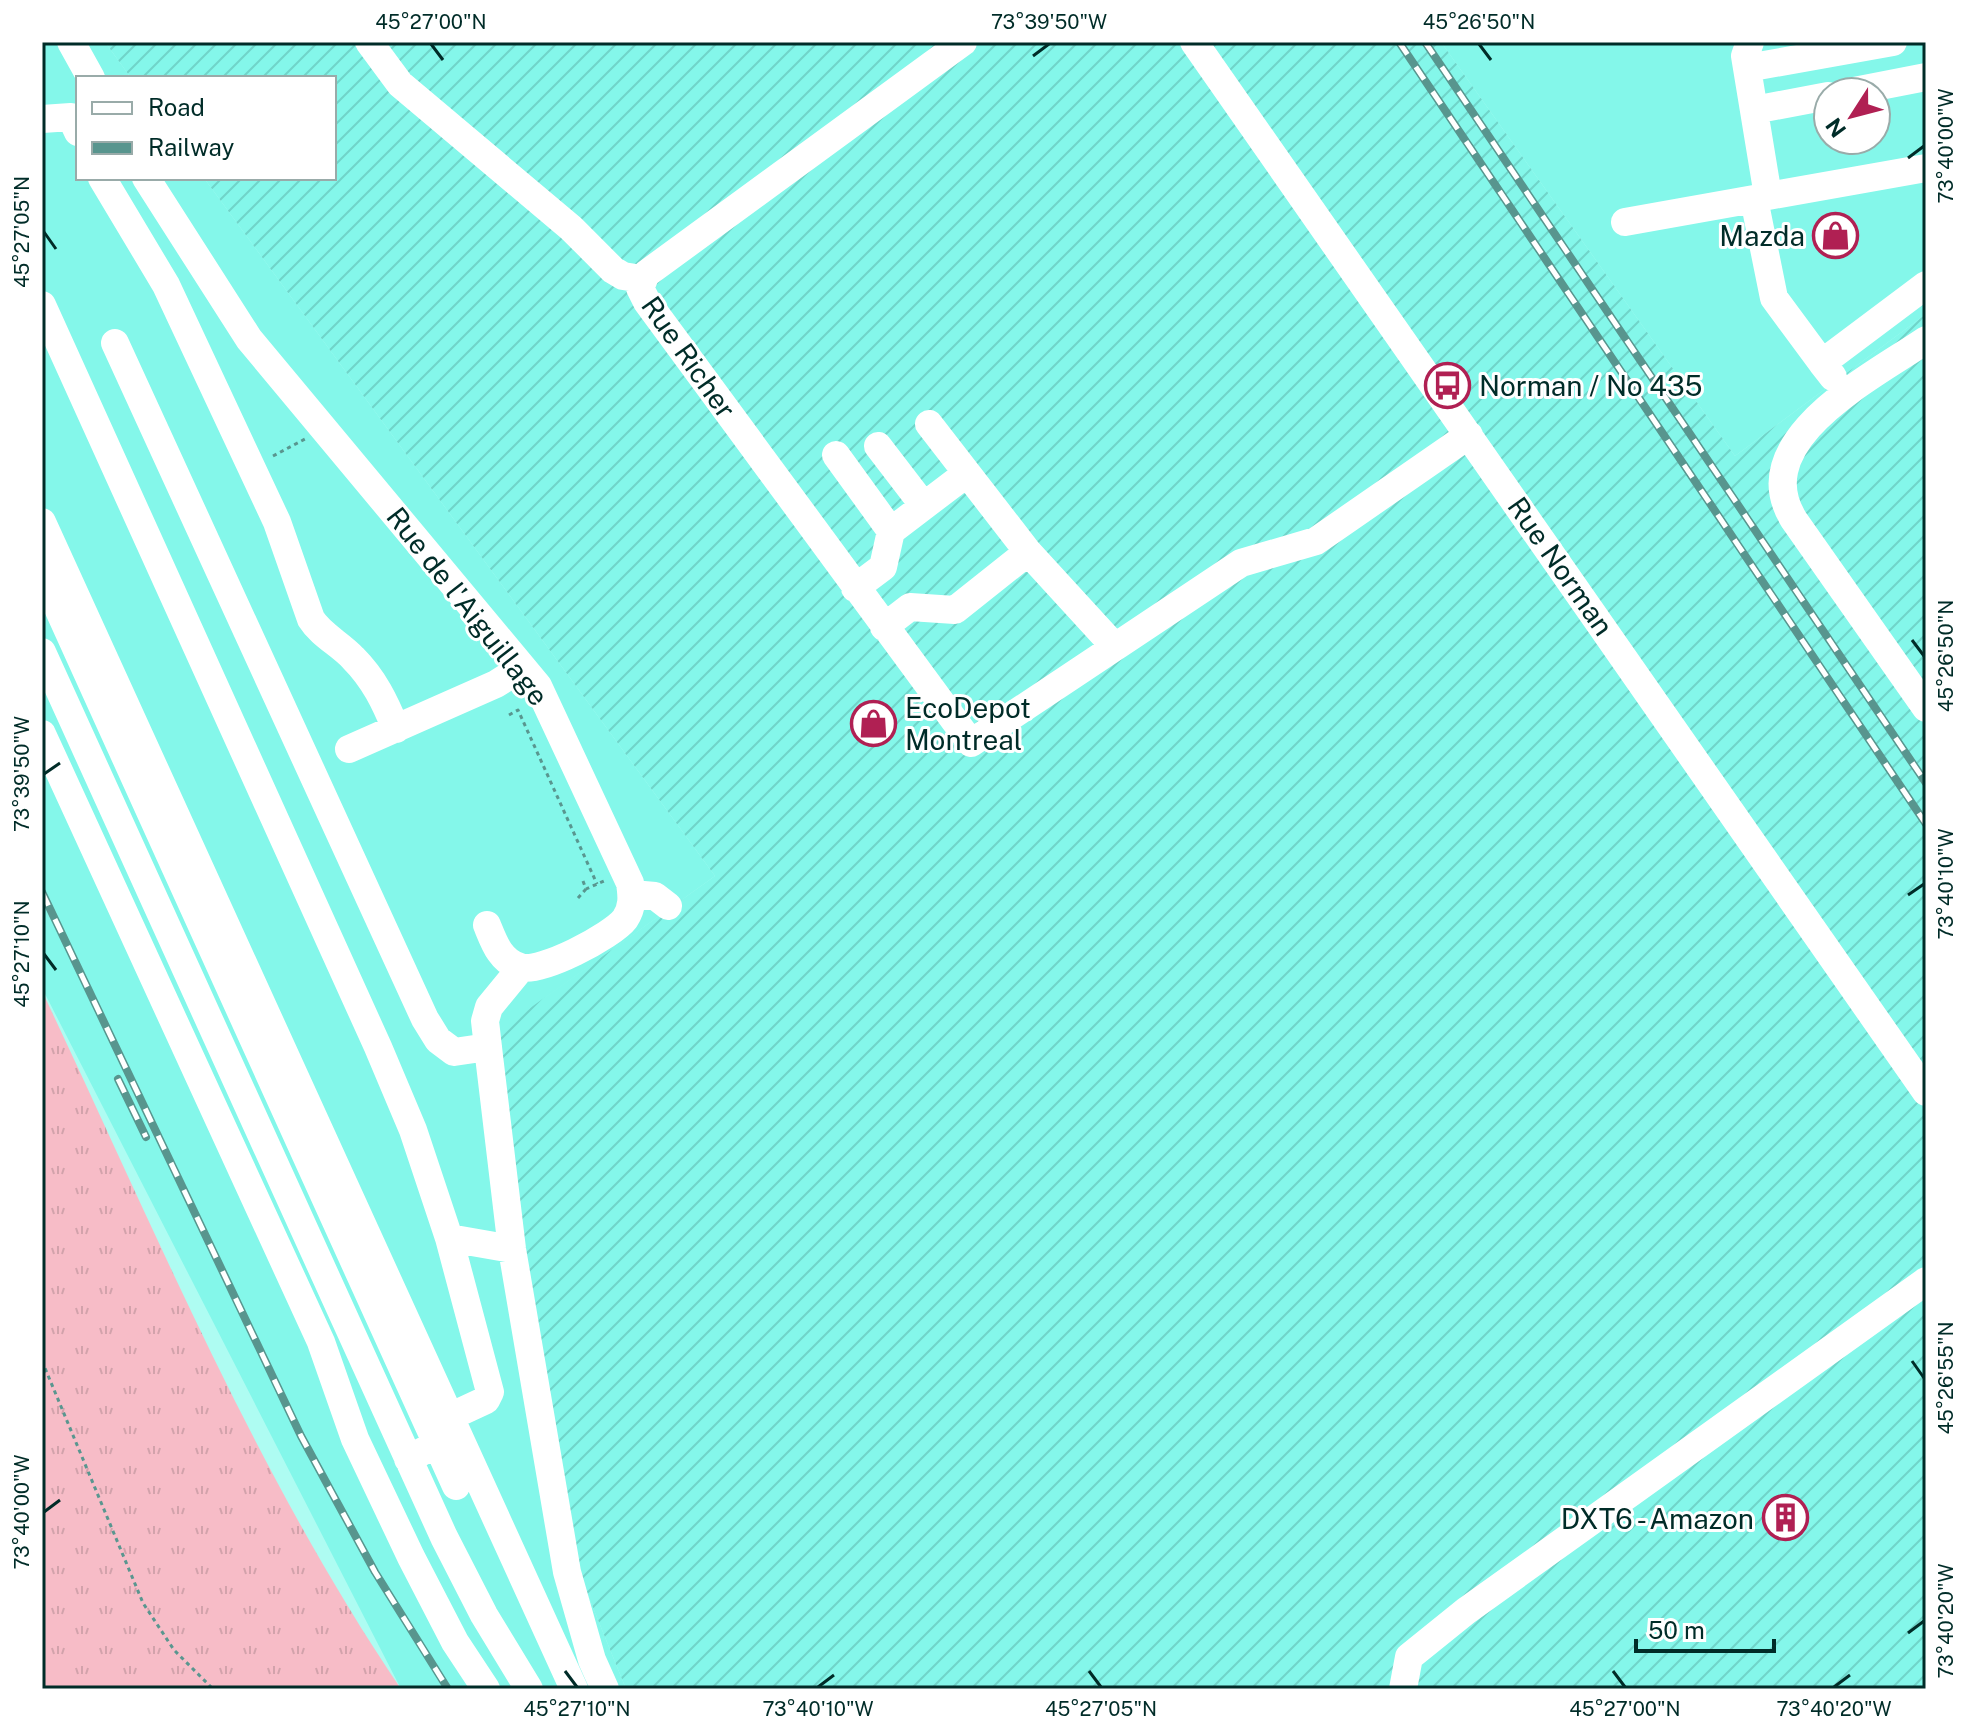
<svg xmlns="http://www.w3.org/2000/svg" width="1968" height="1731" font-family="'Public Sans',sans-serif">
<style>
.built{fill:#84f7ea;fill-rule:evenodd}
.industrial{fill:url(#industrial-furrows)}
.grass{fill:url(#grass-tufts)}
.lines{fill:none;stroke-linecap:round;stroke-linejoin:round}
.path{stroke:#59968f;stroke-width:3;stroke-dasharray:4 4;stroke-linecap:butt}
.minor{stroke:#fff;stroke-width:28}
.rail-casing{stroke:#58958e;stroke-width:8}
.rail{stroke:#fff;stroke-width:5;stroke-dasharray:15;stroke-linecap:butt}
.ticks{fill:none;stroke:#002c28;stroke-width:3}
.labels{text-anchor:middle;dominant-baseline:central;stroke-width:6;stroke-linejoin:round;paint-order:stroke}
.poi-label{font-size:28px;fill:#002c28;stroke:#fff;text-anchor:end}
.street-label{font-size:28px;fill:#002c28;stroke:#fff}
.neatline{fill:none;stroke:#002c28;stroke-width:3}
.ticks-label{font-size:20px;text-anchor:middle;fill:#002c28}
</style>
<defs>
<pattern id="industrial-furrows" width="10" height="10" patternUnits="userSpaceOnUse" patternTransform="scale(2)"><rect width="10" height="10" fill="#84f7ea"/><path d="M-1 1l2-2M0 10L10 0M9 11l2-2" fill="none" stroke="#70d4c9"/></pattern>
<pattern id="grass-tufts" width="24" height="20" patternUnits="userSpaceOnUse" patternTransform="scale(2)"><rect width="24" height="20" fill="#f7bcc7"/><path d="M3 7l-1-3M5 7V3M7 7l1-3M15 17l-1-3M17 17v-4M19 17l1-3" fill="none" stroke="#d2a2ab"/></pattern>
</defs>
<rect width="100%" height="100%" fill="#aefcf2"/>
<path class="built" d="M42 42H105L131 78H78V178H204L715 876 489 1038 577 1568 626 1689H401L42 988Z
M1441 42H1926V314L1735 456ZM1828 92H1876V140H1828Z"/>
<path class="industrial" d="M105 42H1441L1735 456 1926 314V1689H626L577 1568 488 1038 715 876 204 178H334V78H131Z"/>
<path class="grass" d="M42 991C154 1227 254 1472 401 1689H42Z"/>
<g class="lines">
<path class="path" d="M273 456 305 439
M509 715 518 710 597 884
M583 881 586 889 604 881
M578 898 586 889
M42 1361 143 1603 174 1650 213 1689"/>
<path class="minor" d="M71 42 91 78
M369 42 400 84 571 228 613 270 623 276 642 279
M963 42 646 274 640 288 647 302 971 743 1241 563 1316 541 1469 435
M1194 42 1926 1092
M1750 42 1745 56 1768 196 1926 168
M1747 68 1893 42
M1849 92 1926 77
M1754 110 1828 96
M42 119 71 117 78 132
M102 178 166 285 277 522 311 619C321 635 340 644 353 658 374 679 385 702 396 729
M146 178 249 339 538 686 630 883C632 896 633 907 625 919 612 936 540 974 520 967 500 961 494 942 487 925
M1625 222 1754 199 1774 298 1822 363
M42 305 378 1047 413 1130 449 1238 490 1392 486 1400 458 1413C439 1444 442 1442 408 1459
M1926 340C1874 376 1744 440 1794 520L1926 708
M115 343 425 1019 438 1040 454 1052 488 1047
M1833 377 1822 363 1926 285
M929 424 1028 552 1115 647
M878 446 924 506
M836 455 891 531 966 474
M42 522 574 1689
M42 573 456 1486
M855 588 883 567 891 531
M884 627 910 607 955 610 1028 552
M42 652 444 1537 484 1615 529 1689
M42 734 321 1342 355 1439 411 1557 455 1642 486 1689
M349 749 496 684 521 668
M632 894 655 896 668 906
M521 968 489 1007 485 1021 489 1056 512 1249 567 1572 592 1660 605 1689
M449 1238 512 1249
M1403 1689 1409 1657 1466 1611 1926 1281"/>
<defs>
<path id="rail" d="M1399 42 1926 824
M1425 42 1926 783
M42 892 301 1436 375 1572 448 1689
M118 1079 146 1137"/>
</defs>
<use href="#rail" class="rail-casing"/>
<use href="#rail" class="rail"/>
</g>
<path class="ticks" d="M431 44 443 60M1479 44 1491 60M1033 56 1049 44M1908 158 1924 146M44 232 56 249M1912 640 1924 656M44 774 60 763M1908 895 1924 884M44 954 56 970M1912 1361 1924 1378M44 1512 60 1500M1908 1633 1924 1621M565 1671 577 1687M1089 1671 1101 1687M1613 1671 1625 1687M818 1687 834 1675M1834 1687 1850 1675"/>
<defs>
<symbol id="shop-ring" viewBox="-11 -11 22 22"><circle r="9.5" fill="#fff" stroke="#b02053" stroke-width="1.5"/><path d="M-5-2.5h2.3a2.7 3.5 0 0 1 5.4 0H5L5.5 6h-11ZM-1.5-2.5h3a1.5 2.3 0 0 0-3 0Z" fill="#b02053"/></symbol>
<symbol id="bus-ring" viewBox="-11 -11 22 22"><circle r="9.5" fill="#fff" stroke="#b02053" stroke-width="1.5"/><path d="M-5-6H5V4H4V6H2V4H-2V6H-4V4H-5ZM-3.5-4V0h7V-4ZM-3.5 1.2v1.5H-2V1.2ZM2 1.2v1.5H3.5V1.2Z" fill="#b02053"/></symbol>
<symbol id="building-ring" viewBox="-11 -11 22 22"><circle r="9.5" fill="#fff" stroke="#b02053" stroke-width="1.5"/><path d="M-4-6H4V6H1V3H-1V6H-4ZM-2.5-4.3h1.7v1.8h-1.7ZM.8-4.3h1.7v1.8H.8ZM-2.5-1h1.7V.8h-1.7ZM.8-1h1.7V.8H.8Z" fill="#b02053"/></symbol>
</defs>
<g fill-rule="evenodd">
<use href="#shop-ring" x="1810" y="210" width="51" height="51"/>
<use href="#bus-ring" x="1422" y="360" width="51" height="51"/>
<use href="#shop-ring" x="848" y="698" width="51" height="51"/>
<use href="#building-ring" x="1760" y="1492" width="51" height="51"/>
</g>
<g class="labels">
<g class="poi-label">
<text x="1805" y="235">Mazda</text>
<text x="1479" y="385" text-anchor="start">Norman / No 435</text>
<text x="905" y="707" text-anchor="start">EcoDepot<tspan x="905" dy="32">Montreal</tspan></text>
<text x="1754" y="1518">DXT6 - Amazon</text>
</g>
<g class="street-label">
<text transform="translate(689 357) rotate(55)">Rue Richer</text>
<text transform="translate(1561 566) rotate(55)">Rue Norman</text>
<text transform="translate(468 606) rotate(52)">Rue de l'Aiguillage</text>
</g>
</g>
<rect width="1968" height="1731" fill="none" stroke="#ffffff" stroke-width="88"/>
<rect x="76" y="76" width="260" height="104" fill="#ffffff" stroke="#99aba9" stroke-width="2"/>
<rect x="92" y="102" width="40" height="12" fill="#ffffff" stroke="#99aba9" stroke-width="2"/>
<text x="148" y="116" font-size="24" fill="#002c28">Road</text>
<rect x="92" y="142" width="40" height="12" fill="#58958e" stroke="#99aba9" stroke-width="2"/>
<text x="148" y="156" font-size="24" fill="#002c28">Railway</text>
<g transform="translate(1852 116) rotate(234)"><circle r="38" fill="#ffffff" stroke="#99aba9" stroke-width="2"/>
<path d="M0-6L14 30L0 20L-14 30Z" fill="#b02053"/>
<text y="-12" font-size="22" font-weight="bold" text-anchor="middle" fill="#002c28">N</text>
</g>
<path d="M1636 1639v12h138v-12" fill="none" stroke="#002c28" stroke-width="4"/>
<text x="1648" y="1639" font-size="24" fill="#002c28" stroke="#ffffff" stroke-width="6" paint-order="stroke">50 m</text>
<rect x="44" y="44" width="1880" height="1643" class="neatline"/>
<g class="ticks-label">
<text x="431" y="29">45°27'00"N</text>
<text x="1049" y="29">73°39'50"W</text>
<text x="1479" y="29">45°26'50"N</text>
<text transform="translate(1946 146) rotate(-90)" y="7">73°40'00"W</text>
<text transform="translate(22 232) rotate(-90)" y="7">45°27'05"N</text>
<text transform="translate(1946 656) rotate(-90)" y="7">45°26'50"N</text>
<text transform="translate(22 774) rotate(-90)" y="7">73°39'50"W</text>
<text transform="translate(1946 884) rotate(-90)" y="7">73°40'10"W</text>
<text transform="translate(22 954) rotate(-90)" y="7">45°27'10"N</text>
<text transform="translate(1946 1378) rotate(-90)" y="7">45°26'55"N</text>
<text transform="translate(22 1512) rotate(-90)" y="7">73°40'00"W</text>
<text transform="translate(1946 1621) rotate(-90)" y="7">73°40'20"W</text>
<text x="577" y="1716">45°27'10"N</text>
<text x="818" y="1716">73°40'10"W</text>
<text x="1101" y="1716">45°27'05"N</text>
<text x="1625" y="1716">45°27'00"N</text>
<text x="1834" y="1716">73°40'20"W</text>
</g>
</svg>
